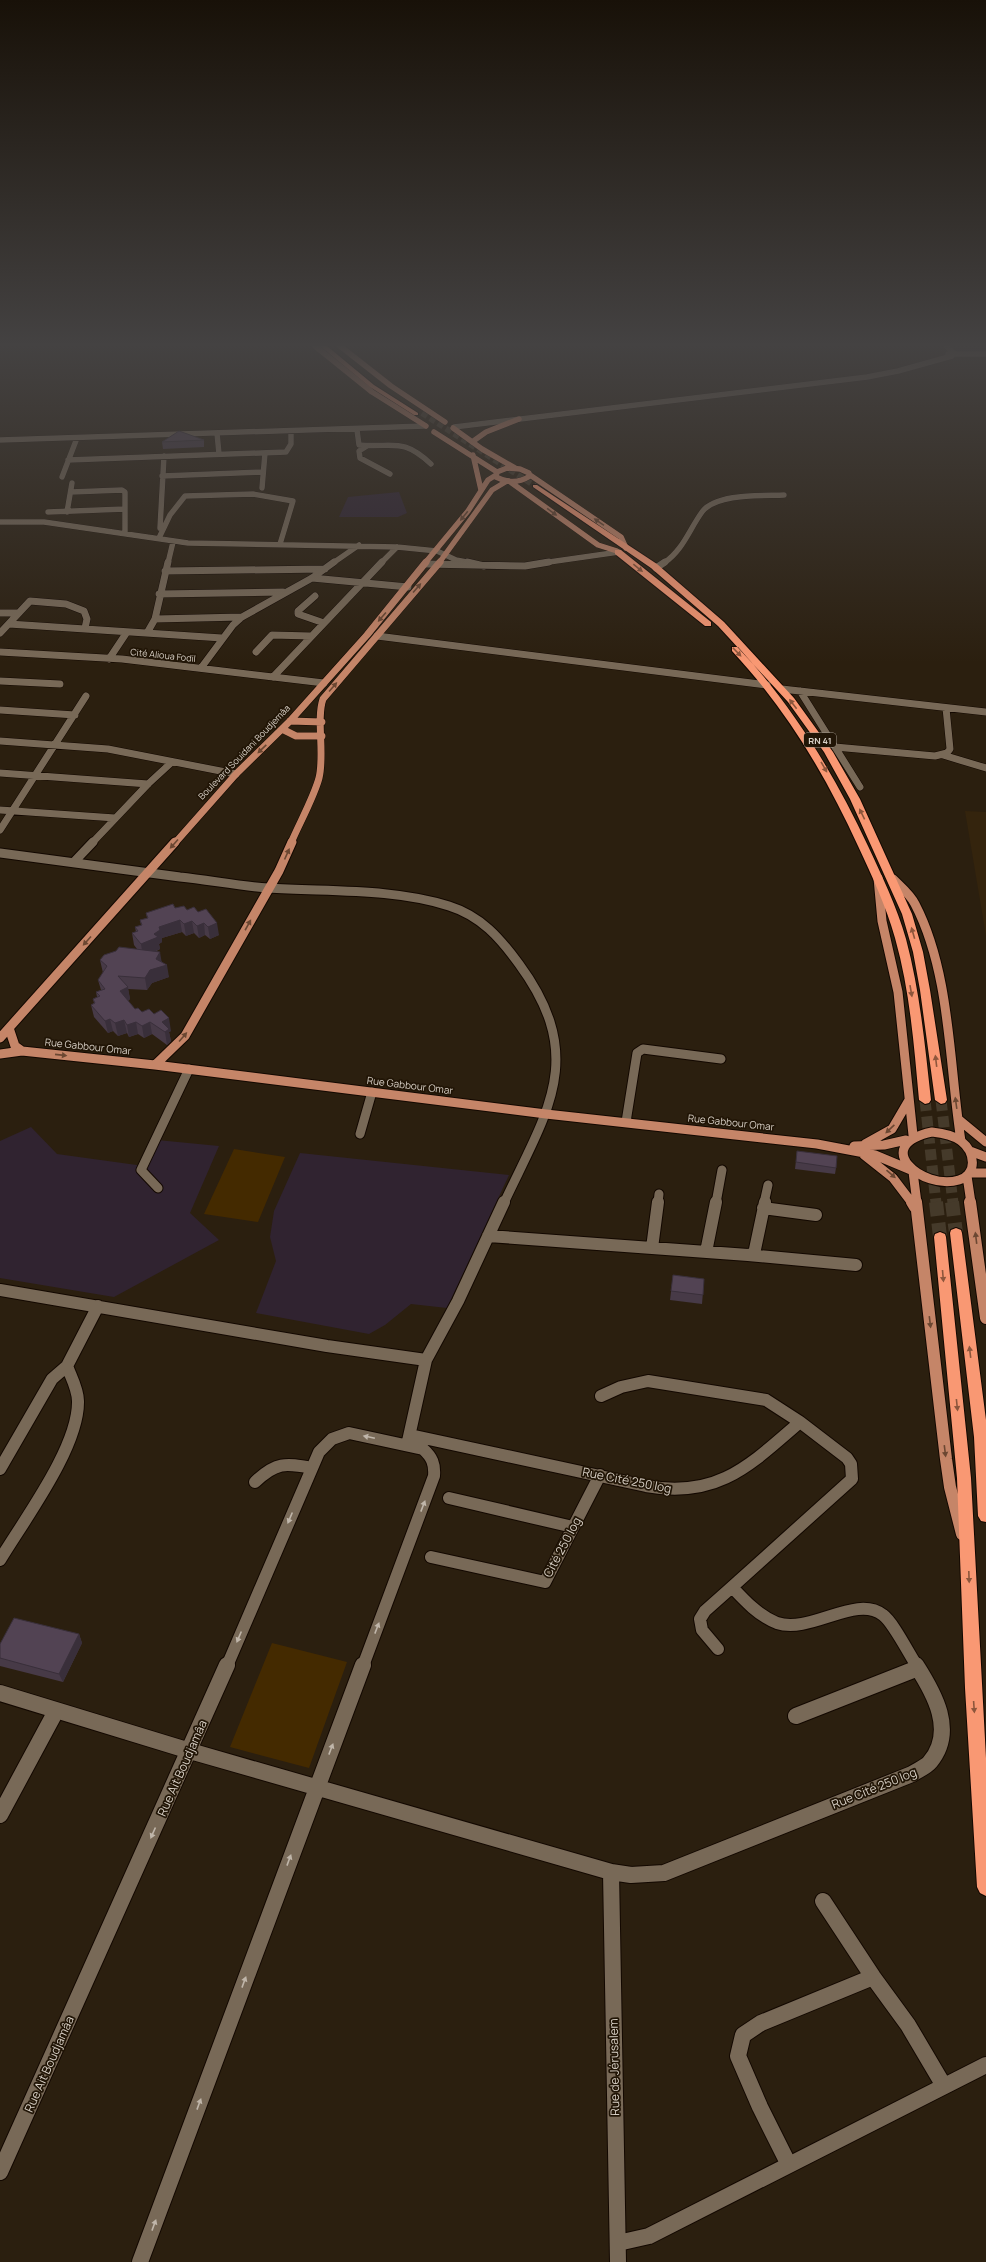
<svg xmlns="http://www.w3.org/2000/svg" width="986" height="2262" font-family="Manrope,sans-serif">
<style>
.built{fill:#34240d}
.education{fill:#302330}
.green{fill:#442a00}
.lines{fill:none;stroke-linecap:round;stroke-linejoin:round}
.highway-tunnel-far2{stroke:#453a2a;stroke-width:6;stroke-dasharray:6 3.5;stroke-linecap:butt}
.highway-tunnel-far1{stroke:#453a2a;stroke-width:11;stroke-dasharray:11 5.5;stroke-linecap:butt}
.highway-tunnel{stroke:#453a2a;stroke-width:14;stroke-dasharray:14 7;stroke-linecap:butt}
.minor-far4-casing{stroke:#130800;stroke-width:6}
.minor-far3-casing{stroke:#130800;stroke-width:8}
.minor-far2-casing{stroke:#130800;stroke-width:11}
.minor-far1-casing{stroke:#130800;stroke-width:14}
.minor-casing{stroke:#130800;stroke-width:18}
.major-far3-casing{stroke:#130800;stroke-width:6}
.major-far2-casing{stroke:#130800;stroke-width:8}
.major-far1-casing{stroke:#130800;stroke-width:11}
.major-casing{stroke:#130800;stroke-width:14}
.highway-casing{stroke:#130800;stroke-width:2}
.minor-far4{stroke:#786957;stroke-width:5.5}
.minor-far3{stroke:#786957;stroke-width:7}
.minor-far2{stroke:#786957;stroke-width:9}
.minor-far1{stroke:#786957;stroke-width:12}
.minor{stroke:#786957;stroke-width:16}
.major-far3{stroke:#c58568;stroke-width:5.5}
.major-far2{stroke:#c58568;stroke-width:7}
.major-far1{stroke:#c58568;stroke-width:9}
.major{stroke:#c58568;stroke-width:12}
.highway{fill:#f99873;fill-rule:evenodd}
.wall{fill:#473a47}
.shaded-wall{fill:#392f3a}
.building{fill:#524353;stroke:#392f3a}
.oneway{fill:#6b4732}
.oneway2{fill:#8d563c}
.oneway3{fill:#c0b6aa}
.labels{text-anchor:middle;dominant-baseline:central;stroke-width:3.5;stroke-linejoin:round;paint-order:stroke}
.far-street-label{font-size:9px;fill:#d8d0c6;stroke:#211506}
.shield{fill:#211506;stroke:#a1988c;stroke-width:1}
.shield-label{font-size:9px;font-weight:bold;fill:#d8d0c6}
.street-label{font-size:10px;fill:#d8d0c6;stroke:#211506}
.near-street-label{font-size:12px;fill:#d8d0c6;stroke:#211506}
</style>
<rect width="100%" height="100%" fill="#2b1f0f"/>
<path class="built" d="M965 811 986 812V936Z"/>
<path class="education" d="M952 346H986V352L961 353Z
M399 492 407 513 398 517H339L348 497Z
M31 1127 57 1154 144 1166 157 1140 219 1146 190 1213 219 1240 114 1297 0 1278V1141Z
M300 1153 509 1175 447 1308 411 1304 385 1325 369 1334 256 1313 276 1261 270 1237 274 1211Z"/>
<path class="green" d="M234 1149 285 1157 258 1222 204 1214Z
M272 1643 347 1662 309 1768 230 1747Z"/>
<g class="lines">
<path class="highway-tunnel-far2" d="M422 413 535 486"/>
<path class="highway-tunnel-far1" d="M925 1100 936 1203
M941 1100 953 1203"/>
<path class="highway-tunnel" d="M936 1202 940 1237
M952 1202 956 1233"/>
<defs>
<path id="minor-far4" d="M948 354H986
M454 427 867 377 898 371 952 356 954 353 946 346
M357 430 359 445C394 448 402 437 431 464
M217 433 219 454
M0 440 425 426
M367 446 359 451 360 458 390 474
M68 460 286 452 291 444V431
M162 476 263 472
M62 477 77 438
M262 488 265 453
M71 492 122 490 125 492V533
M48 512 125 509
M67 512 72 483
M0 522H44L188 543 397 547 437 551 456 560 472 563
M160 528 164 456
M159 538 170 515 185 496 253 494 293 501 280 544
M168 563 173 542
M333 563 359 545
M381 563 397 547
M542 563 619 552
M664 563C683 550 689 530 702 512 716 493 763 496 784 495"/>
<path id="minor-far3" d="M467 562 484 566
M426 564 525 566 549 562
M656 568 665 562
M165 571 325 569
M312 578 408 587
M159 594 283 592
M315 596 298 611V614L324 623
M0 613H18
M155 619 242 617
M9 624 222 638
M0 633 30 601 66 604 84 611 87 619 85 628
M147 633 155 619 168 562
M377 636 767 685
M0 652 122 659 324 683
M256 652 272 635 311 636
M109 659 127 632
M201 668 233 625 242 617 312 578 334 562
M273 677 382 562
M0 681 60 684
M782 689 986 712
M800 691 860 787
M0 710 75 715
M0 741 108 749 236 774
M835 747 935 756 947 753 950 749 946 708
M943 755 986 768
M0 773 148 784
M0 810 115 818
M0 830 86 696
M92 843 148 784 172 762"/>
<path id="minor-far2" d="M0 853C60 861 120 869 180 877 209 880 239 886 268 888 327 892 393 888 449 906 481 916 500 938 519 964 588 1058 547 1111 504 1203
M74 862 93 842
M626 1122 637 1053 643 1049 721 1059
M360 1134 372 1092
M158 1188 141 1170 189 1069
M658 1203 659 1194
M716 1203 722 1170
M764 1203 768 1185"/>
<path id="minor-far1" d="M763 1208 816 1215
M488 1236 748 1255 754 1254 765 1202
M652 1248 658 1202
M706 1252 716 1202
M748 1255 856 1265
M0 1290 327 1346 426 1360 458 1301 504 1202
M601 1396 621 1387 648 1381 766 1400 800 1422
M410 1435 646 1486C718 1499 750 1465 800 1422L847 1458 851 1464 852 1479 732 1587C745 1601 759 1616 777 1623 811 1634 856 1594 883 1615 893 1622 909 1654 917 1666
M408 1441 426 1360
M0 1469 52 1379 67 1366
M255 1482C276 1462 285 1463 312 1468
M449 1498 573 1527
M431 1557 545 1582 600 1475
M0 1560C24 1520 79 1447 78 1401 78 1389 71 1377 67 1366L98 1306
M718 1649 702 1630 700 1619 705 1611 732 1587
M227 1666 319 1452 332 1439 349 1433 423 1449C432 1457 435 1464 434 1476L363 1666"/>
<path id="minor" d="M0 1693 190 1751 611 1872 631 1875 664 1873 912 1774C918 1770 926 1767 930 1762 956 1731 934 1693 916 1665
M796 1716 918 1668
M0 1815 56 1711
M611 1872 618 2262
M823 1901 873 1977 908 2025 944 2086
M789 2165 760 2107 738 2056 743 2035 761 2023 873 1977
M0 2172 227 1665
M618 2243 649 2236 986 2065
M140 2262 363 1665"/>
<path id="major-far3" d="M315 346 372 392 426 426
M340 346 391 386 445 422
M453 428 482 449 515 468
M434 432 497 472
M472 442 486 432 519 419
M473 455 481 490
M507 468 520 469 529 473 530 476C519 483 507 483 496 477L497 472Z
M530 475 621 537 626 548
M509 481 598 545 617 551
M425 563 468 511 488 480 496 475
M439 563 492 490 507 481"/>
<path id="major-far2" d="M290 721 322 722
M282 729 296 736H322
M175 843 236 774 290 721 367 635 426 562
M291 843C299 824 314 797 319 778 325 754 316 720 323 699L440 562"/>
<path id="major-far1" d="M878 878 882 921 898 992 913 1135
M893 879C901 887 910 894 915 904 951 973 949 1066 961 1141
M9 1028 15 1046 22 1051
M0 1038 175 842
M0 1054 22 1051 155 1065 546 1114 817 1144 875 1155 911 1170
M155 1065 185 1036 279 871 292 842
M958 1119 986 1142
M932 1132C942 1133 953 1135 961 1141 975 1152 978 1174 959 1180 922 1191 870 1145 932 1132Z
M865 1144 892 1129 909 1100
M854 1146 884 1145 906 1140
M970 1151 986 1157
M864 1155 893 1178 912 1203
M913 1172 917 1203
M969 1173H986
M967 1176 971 1203"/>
<path id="major" d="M912 1202 915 1207
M916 1202 946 1459 950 1487 962 1534
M970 1202 986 1318"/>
<path id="highway" d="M320 346H327L374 385 418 413V415H414L370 387Z
M533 485H537L657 564 724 622 794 698 833 752 860 799 912 914 923 952 930 990 947 1100 945 1103 941 1104 935 1100 920 990 913 952 902 914 850 799 824 752 788 702 718 626 651 568 533 487Z
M615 550H621L711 622V626H705L615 554Z
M732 647H738C793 707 834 773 868 846 882 876 897 907 906 939 920 991 925 1046 931 1100L929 1103 925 1104 919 1100C914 1046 910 991 895 938 886 906 872 876 858 846 825 774 786 709 732 651Z
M956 1228 961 1230 962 1233 986 1420V1522L981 1521 978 1516 974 1437 950 1233 951 1230Z
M940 1232 945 1234 946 1237 971 1478 986 1758V1896L980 1893 977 1887 965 1688 957 1478 934 1237 935 1234Z"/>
</defs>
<use href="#minor-far4" class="minor-far4-casing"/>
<use href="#minor-far3" class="minor-far3-casing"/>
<use href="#minor-far2" class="minor-far2-casing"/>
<use href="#minor-far1" class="minor-far1-casing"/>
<use href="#minor" class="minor-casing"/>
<use href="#major-far3" class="major-far3-casing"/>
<use href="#major-far2" class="major-far2-casing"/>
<use href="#major-far1" class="major-far1-casing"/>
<use href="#major" class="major-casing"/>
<use href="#highway" class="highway-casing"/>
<use href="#minor-far4" class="minor-far4"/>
<use href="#minor-far3" class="minor-far3"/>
<use href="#minor-far2" class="minor-far2"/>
<use href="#minor-far1" class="minor-far1"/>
<use href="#minor" class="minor"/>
<use href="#major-far3" class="major-far3"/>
<use href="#major-far2" class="major-far2"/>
<use href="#major-far1" class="major-far1"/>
<use href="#major" class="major"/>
<use href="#highway" class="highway"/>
</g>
<path class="wall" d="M204 440V447L163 449 162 442Z
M175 908 187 910 219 935 210 939 205 935 199 938 194 933 186 936 182 932 162 938V942L159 944 160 949 155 952 162 962 169 977 152 983 147 990 128 989 130 999 128 1001 135 1009 142 1012 171 1031 169 1032 171 1041 167 1045 152 1034 144 1038 138 1034 129 1037 127 1033 118 1036 113 1031 108 1033 94 1017 91 1005 94 1003 93 999 97 997 96 992 101 990 98 980 103 973 100 960 137 949 134 945 132 933 136 932 135 927 141 925 140 920 147 918 146 913Z
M797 1151 836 1168 835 1174 795 1169Z
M673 1275 704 1279 702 1304 670 1300Z
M79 1634 82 1643 63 1682 0 1666V1644Z"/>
<path class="shaded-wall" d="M180 920 182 932 162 938V942L159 944 160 949 143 956 141 944 154 934 159 927Z
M192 921 194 933 186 936 184 924Z
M204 923 205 935 199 938 197 926Z
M217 923 219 935 210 939 208 927Z
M160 952 162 964 167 965 169 977 152 983 147 990 145 978Z
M128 987 130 999 122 1004 120 991Z
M169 1018 171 1031 169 1032 171 1041 167 1045 165 1032 162 1022Z
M110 1019 113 1031 108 1033 105 1021Z
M124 1020 127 1033 118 1036 115 1023Z
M136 1022 138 1034 129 1037 127 1025Z
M150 1022 152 1034 144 1038 142 1026Z
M79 1634 82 1643 63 1682 59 1674Z"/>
<path class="building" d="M179 431 204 440 162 442Z
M173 904 175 908 184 906 187 910 194 907 198 912 206 909 217 923 208 927 204 923 197 926 192 921 184 924 180 920 159 927 160 930 154 934 158 937 141 944 132 933 138 931 135 927 142 925 140 920 148 918 146 913Z
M119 947 160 952 156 959 167 965 150 970 145 978 118 976 128 987 120 991 135 1009 138 1008 142 1012 149 1009 154 1014 161 1010 169 1018 162 1022 169 1029 165 1032 150 1022 142 1026 136 1022 127 1025 124 1020 115 1023 110 1019 105 1021 91 1005 95 1003 93 999 100 996 96 992 105 989 98 980 107 966 100 960 104 955 116 951Z
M797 1151 837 1156 836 1168 796 1162Z
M673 1275 704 1279 703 1295 671 1291Z
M14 1618 79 1634 59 1674 0 1658V1644Z"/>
<defs><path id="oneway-solid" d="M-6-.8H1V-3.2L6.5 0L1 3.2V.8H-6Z"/></defs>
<g class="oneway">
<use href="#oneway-solid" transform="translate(552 512) rotate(36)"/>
<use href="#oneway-solid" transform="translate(464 516) rotate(129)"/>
<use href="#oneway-solid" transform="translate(599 522) rotate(-146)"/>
<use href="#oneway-solid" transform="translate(417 588) rotate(-49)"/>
<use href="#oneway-solid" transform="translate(382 617) rotate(131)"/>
<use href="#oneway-solid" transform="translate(333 687) rotate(-49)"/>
<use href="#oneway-solid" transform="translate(262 749) rotate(136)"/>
<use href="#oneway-solid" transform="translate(174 844) rotate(132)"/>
<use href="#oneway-solid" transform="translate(287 854) rotate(-66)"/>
<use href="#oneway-solid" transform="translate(248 925) rotate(-61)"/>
<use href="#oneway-solid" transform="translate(87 941) rotate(132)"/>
<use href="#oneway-solid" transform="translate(183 1037) rotate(-49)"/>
<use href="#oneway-solid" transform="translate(61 1055) rotate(6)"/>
<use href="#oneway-solid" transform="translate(956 1103) rotate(-98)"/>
<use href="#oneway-solid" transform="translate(890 1129) rotate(137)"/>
<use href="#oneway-solid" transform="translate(891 1174) rotate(41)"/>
<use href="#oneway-solid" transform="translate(976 1238) rotate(-97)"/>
<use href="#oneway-solid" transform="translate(930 1322) rotate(83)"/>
<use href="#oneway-solid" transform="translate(945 1451) rotate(83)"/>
</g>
<g class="oneway2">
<use href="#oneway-solid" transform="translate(638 568) rotate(39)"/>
<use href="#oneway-solid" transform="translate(737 652) rotate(46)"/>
<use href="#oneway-solid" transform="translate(793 704) rotate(-127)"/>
<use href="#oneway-solid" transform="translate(824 767) rotate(60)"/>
<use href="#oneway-solid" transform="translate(862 814) rotate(-116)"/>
<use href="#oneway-solid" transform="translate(913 933) rotate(-106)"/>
<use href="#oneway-solid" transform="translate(911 991) rotate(80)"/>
<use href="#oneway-solid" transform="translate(936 1061) rotate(-97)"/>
<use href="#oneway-solid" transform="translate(943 1276) rotate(85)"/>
<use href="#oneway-solid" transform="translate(970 1352) rotate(-97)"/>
<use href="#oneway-solid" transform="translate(957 1405) rotate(84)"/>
<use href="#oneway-solid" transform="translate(969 1577) rotate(88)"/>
<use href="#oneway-solid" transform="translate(974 1707) rotate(86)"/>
</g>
<g class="oneway3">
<use href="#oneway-solid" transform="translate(369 1437) rotate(-168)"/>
<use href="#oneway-solid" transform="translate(423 1506) rotate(-69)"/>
<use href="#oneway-solid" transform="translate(290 1518) rotate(113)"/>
<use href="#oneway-solid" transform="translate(377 1628) rotate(-69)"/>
<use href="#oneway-solid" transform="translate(239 1637) rotate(113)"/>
<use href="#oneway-solid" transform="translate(331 1749) rotate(-69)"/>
<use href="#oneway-solid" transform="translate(153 1833) rotate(114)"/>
<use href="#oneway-solid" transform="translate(289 1860) rotate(-70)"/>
<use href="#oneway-solid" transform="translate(244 1982) rotate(-70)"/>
<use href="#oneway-solid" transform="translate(199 2104) rotate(-70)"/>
<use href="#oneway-solid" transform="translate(154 2225) rotate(-70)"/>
</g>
<linearGradient id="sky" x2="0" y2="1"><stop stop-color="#181108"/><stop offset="0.52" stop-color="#444242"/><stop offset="1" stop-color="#444242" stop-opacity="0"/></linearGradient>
<rect width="986" height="663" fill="url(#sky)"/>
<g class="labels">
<g class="far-street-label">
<text transform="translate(163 655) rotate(6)">Cité Alioua Fodil</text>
<text transform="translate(244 752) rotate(-46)">Boulevard Souidani Boudjemâa</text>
</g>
<rect class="shield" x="804" y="733" width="32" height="14" rx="3"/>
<g class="shield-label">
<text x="820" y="740">RN 41</text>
</g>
<g class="street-label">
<text transform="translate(88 1046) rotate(6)">Rue Gabbour Omar</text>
<text transform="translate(410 1085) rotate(7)">Rue Gabbour Omar</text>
<text transform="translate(731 1122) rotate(6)">Rue Gabbour Omar</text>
</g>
<g class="near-street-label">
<text transform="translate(627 1480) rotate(11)">Rue Cité 250 log</text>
<text transform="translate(562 1547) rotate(-62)">Cité 250 log</text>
<text transform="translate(182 1768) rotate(-66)">Rue Ait Boudjamâa</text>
<text transform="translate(874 1788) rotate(-22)">Rue Cité 250 log</text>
<text transform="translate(49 2064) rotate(-66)">Rue Ait Boudjamâa</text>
<text transform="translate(614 2067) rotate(-91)">Rue de Jérusalem</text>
</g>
</g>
</svg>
